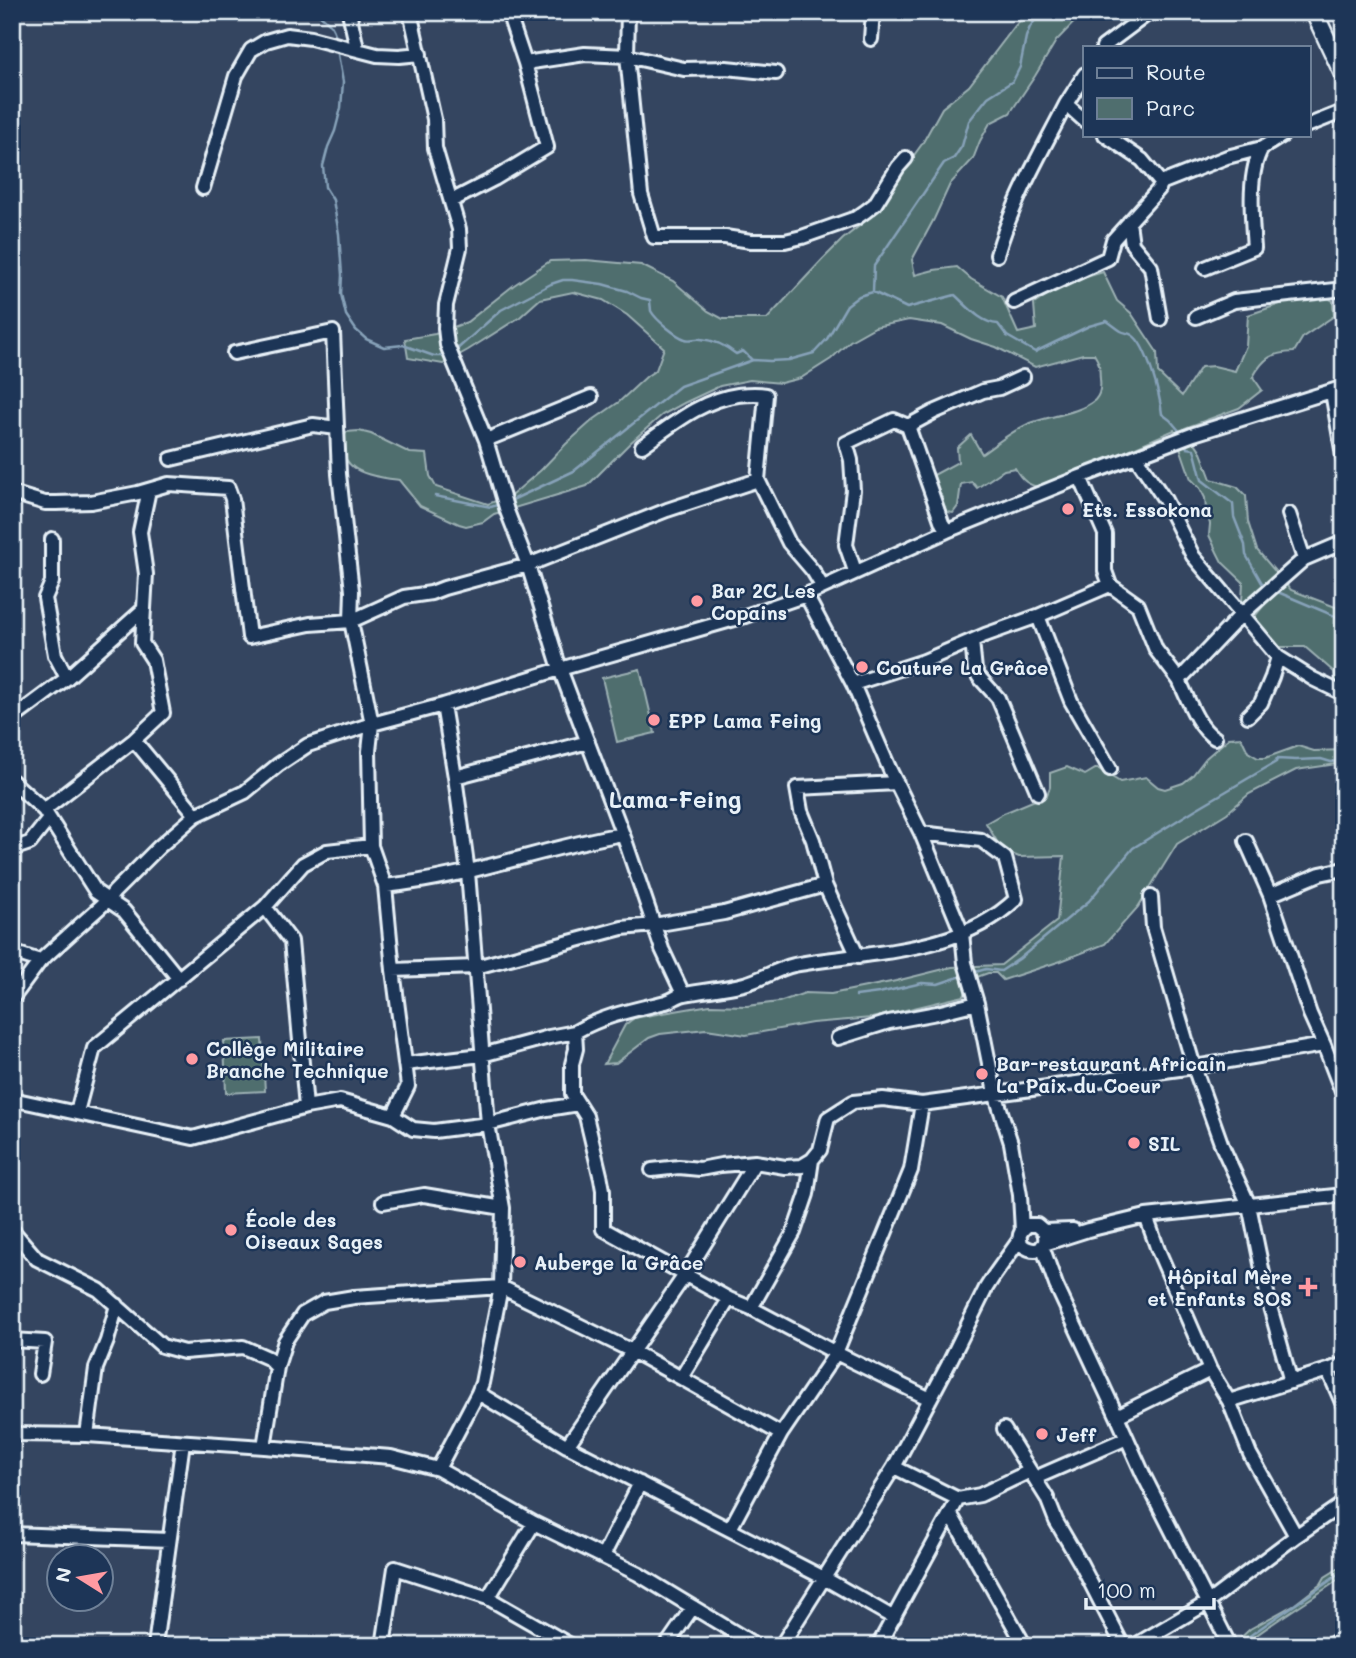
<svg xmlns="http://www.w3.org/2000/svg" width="1356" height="1658" font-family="Mali,sans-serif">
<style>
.green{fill:#4f6e6e;stroke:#9cb0b3;stroke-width:2}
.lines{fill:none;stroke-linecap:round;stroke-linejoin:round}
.stream{stroke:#87a2b9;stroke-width:2.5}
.minor-casing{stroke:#e8f1f8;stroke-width:18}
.major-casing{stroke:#e8f1f8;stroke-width:21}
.minor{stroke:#1d3557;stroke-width:12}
.major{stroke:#1d3557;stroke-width:16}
.poi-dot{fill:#ff9aa2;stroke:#1d3557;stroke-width:2.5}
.labels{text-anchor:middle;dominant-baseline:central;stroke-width:5;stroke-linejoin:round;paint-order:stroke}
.poi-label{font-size:19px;font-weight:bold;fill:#e8f1f8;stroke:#1d3557;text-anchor:start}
.quarter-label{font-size:23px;font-weight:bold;fill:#e8f1f8;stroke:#1d3557}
</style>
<rect width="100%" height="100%" fill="#344560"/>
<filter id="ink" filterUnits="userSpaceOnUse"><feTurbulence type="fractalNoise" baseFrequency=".0143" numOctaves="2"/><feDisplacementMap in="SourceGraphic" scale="14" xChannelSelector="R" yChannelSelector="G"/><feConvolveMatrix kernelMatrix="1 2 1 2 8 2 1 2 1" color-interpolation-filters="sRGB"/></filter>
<g filter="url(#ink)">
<path class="green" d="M1027 12H1084L1056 41 1035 76 1010 113 990 123 980 141 973 159 950 184 934 219 912 260 915 275 934 270 957 267 971 279 1002 297 1018 333 1036 329 1034 304 1063 284 1103 272 1117 301 1131 313 1157 352 1158 373 1182 396 1201 367 1214 366 1235 371 1246 346 1248 315 1304 296 1321 294 1333 301 1334 316 1303 337 1294 352C1272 353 1264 357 1253 377L1262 390 1239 408 1185 428 1200 450 1211 479 1237 487 1246 496 1248 522 1257 550 1291 590 1338 608 1344 609V687L1336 686 1334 672 1305 647H1278L1262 628 1255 616 1269 599 1260 593 1249 601 1242 602 1243 582 1222 562 1217 552 1209 535 1210 524 1206 510 1205 498 1200 488 1191 479 1174 430 1042 488C1028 485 1022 481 1015 468L1004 470 977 488 972 482 961 484 958 506 953 513 942 511 930 477 958 462 957 448 971 435 982 454C996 444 1012 431 1028 424 1047 416 1079 414 1095 400 1100 395 1101 387 1100 379 1099 367 1101 365 1094 354H1083L1035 367 996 347 971 339 942 325 909 320 875 327 850 341 831 359 801 378 781 383 750 380 720 386 684 403 662 415 630 443 587 486 494 514 483 522 466 526 459 524 420 506 399 480C371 476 332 472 346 432L359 431 371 434 410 453 427 454 430 476 436 487 488 504 512 495 541 470 566 444 593 420 619 402 647 376 656 370 664 348 627 315 603 300 573 292 540 299 520 317 468 350 443 364 408 358 405 339 435 334 467 322 514 285 550 261 586 260 641 265 673 281 708 311 723 319H767L822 260 843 239 868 219 922 144 942 108 969 86 1015 26Z
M640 669 655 733 617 742 602 678Z
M1241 737 1248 752 1258 758H1265L1298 746 1314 751 1344 750V763L1296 770 1249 794 1227 813 1177 844 1138 907 1105 944 1061 961 1003 980 996 973H988L963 982 967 990 964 996 872 1018 812 1023 746 1035 706 1029 660 1034 649 1038 616 1063 604 1064 625 1025 634 1018 710 1005 747 1006 779 1002 805 993 831 994 896 981 952 967 1001 965 1057 921 1064 856 1019 857 1002 850 986 823 1004 813 1047 795 1050 787V773L1067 767 1085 775 1097 768 1120 782 1146 777 1158 787 1165 789 1183 783 1192 776 1206 758 1229 738Z
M262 1039 265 1091 226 1093 224 1041Z
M1344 1565V1576C1310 1600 1275 1620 1242 1646H1235L1234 1644 1250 1629 1295 1604 1321 1584 1325 1577Z"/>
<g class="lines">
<path class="stream" d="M316 12C327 20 334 25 336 39
M337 49 343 82 341 108 335 131 328 147 323 166 325 187 333 200 339 234 342 275 341 294 346 315 356 330 366 339 384 347 403 345 434 356H446
M873 292 874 266 944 163 954 158 962 146 969 121 988 97 1013 81 1020 67 1026 37 1030 27 1041 12
M454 352 501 310 551 284 563 280H572L602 284 627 291 641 298 650 300C650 302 651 310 651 311 656 320 676 336 685 339 691 341 695 338 701 339 714 340 726 346 736 354L743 351 752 360
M1184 440 1187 448 1194 449 1202 480 1233 504 1234 517 1245 545 1246 555 1262 583 1268 585
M435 496 491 507 500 504
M510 501 574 471 680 386 753 360 770 361 789 360 814 353 827 339 847 305 859 296 873 292 907 308 955 295C967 306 981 323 998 324L1007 336 1035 352 1089 326 1107 321C1112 324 1116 328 1121 331 1125 333 1129 333 1132 335 1147 344 1160 396 1162 414L1170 420 1182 434
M1273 590 1344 620
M972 973 986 969 1001 971 1019 959 1089 901 1133 848 1196 809 1276 762 1277 759 1296 760 1321 759 1331 762 1344 760
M856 996 879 993 922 983 938 984 965 975
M1236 1646C1271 1619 1309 1597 1344 1570"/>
<defs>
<path id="minor" d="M349 12 357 48
M410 12 434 119 435 148 459 229 460 248 446 305 445 328 447 345 486 440 507 511 528 565 560 669 626 843 662 949 683 994
M628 12 627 56 641 194 654 237H725L751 241H785L802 237 856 218 866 211 875 204 898 167 906 158
M871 39 873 12
M1103 47 1150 12
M525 63 585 54 627 56 684 69 726 68 776 73
M1066 104 1085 74
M1309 125 1344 111
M1105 135 1142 160 1161 183
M203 188 236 76 251 50 266 41 287 35 311 38 377 55 399 56 420 54
M451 201 494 179 547 147 525 63 508 12
M1129 222 1132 244 1151 267 1160 319
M997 255C1012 202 1041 153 1066 104L1085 121
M1205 268 1254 248C1252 220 1247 173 1262 148
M1014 302 1108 258 1113 240 1159 189 1161 183 1227 157 1262 148 1283 135
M1196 317 1234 301 1344 289
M234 353 333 332 339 474 352 591 351 621 372 724 369 751 371 846 385 886 393 970 408 1086 393 1116
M1332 392 1344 461
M908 426 934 412 983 391 999 388 1023 377
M486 440 591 397
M642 446C672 425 701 400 738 395 748 394 756 393 766 395L758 480 789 543 813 571 822 586
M1136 457 1165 500 1193 556 1278 657 1272 677 1261 703 1248 716
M171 459 313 425 337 428
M1080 477 1105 534V571L1110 585
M12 493 45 503H56L91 502 138 493 169 484 228 488 232 499 249 637 310 624 351 621 404 597 431 593 444 588 528 565 667 510 758 480
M1289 514 1304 559
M52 539V582L45 598 55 655 67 678
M855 571 846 545 853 490 851 460 846 443 894 420 908 426 942 523 947 531
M806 595 853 684 890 770 921 833 962 933 965 963 977 1003 995 1093 1011 1143 1020 1195 1022 1231
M1038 616 1071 701 1110 769
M972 641 975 670 979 677 998 698 1038 793
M1278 657 1313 679 1344 694
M1179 680C1187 697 1198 729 1215 738
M853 684 924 661 985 635 1038 616 1110 585 1138 605 1156 650 1179 680 1241 615 1304 559 1344 542
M12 719 67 678 144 609
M134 740 196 815
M455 777 588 742
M12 781 44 810 96 892 124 911 179 979
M44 810 134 740 163 713 153 660 142 643 146 574 140 532 149 490
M921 833 981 840 1005 858 1016 899C958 955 868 951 794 965 776 969 761 980 744 984 724 989 705 990 685 994 678 995 673 1000 666 1002 633 1010 605 1015 575 1032L576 1049 572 1064V1094L586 1116 601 1179 603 1190V1229L729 1299 751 1308 836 1353 930 1399
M1246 841 1270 895 1310 1014 1324 1045 1344 1097
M12 849 30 843 49 819
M385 886C466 878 542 848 622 834
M1270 895 1320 874 1344 869
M1151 897 1153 927 1194 1067 1324 1045
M265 907 291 941 306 1107
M12 952 40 961
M858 957 825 885 813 840 801 811 797 788 897 783
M393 970 476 967 622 928 654 925 724 913 825 885
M12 999 40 961 108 900 114 892 159 847 196 815 245 792 278 765 308 745 372 724 443 705 560 669 745 616 806 595 947 531 1080 477 1194 434 1344 387
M838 1038 889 1022 937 1013 977 1003
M405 1064 482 1055 549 1037 575 1032
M12 1099 193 1138 306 1107 340 1101 393 1116 413 1129 434 1131 488 1124 547 1109 578 1104
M77 1112 94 1048 265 907 303 864 327 851 371 846
M652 1170 679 1167 700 1169 721 1165 755 1162 785 1167 802 1166 812 1160
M383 1202 424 1195 503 1208
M1146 1216 1158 1250 1210 1370 1229 1401 1250 1454 1296 1536
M12 1230 37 1259 99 1290 162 1346 184 1352 243 1347 268 1358 277 1367
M1044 1231C1054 1265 999 1247 1028 1225H1037L1044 1231 1073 1230
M1044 1244 1088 1230 1146 1216 1344 1195
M1042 1246 1056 1285 1117 1416 1143 1474 1230 1646
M751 1308 794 1232 807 1194 812 1160 820 1150 828 1118 853 1102 883 1099 922 1104 1194 1067 1222 1146 1249 1205 1269 1303 1291 1382
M12 1340 45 1342 40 1374
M1328 1370 1344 1364
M681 1378 781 1434
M478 1393 567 1446 824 1578 894 1618
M1229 1401 1328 1370 1344 1407
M1117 1416 1210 1370
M1004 1429 1047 1498 1056 1521 1081 1564 1123 1646
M12 1434 87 1435 264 1447 391 1457 438 1469 534 1523 638 1574 757 1646
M87 1435 96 1368 107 1341 117 1305
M567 1446 685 1275 755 1162
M264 1447 277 1367 285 1341 303 1314 324 1302 354 1297 501 1287 632 1351 681 1378 729 1299
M894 1467 958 1499 980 1495 1030 1471
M438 1469 478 1393 482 1383 501 1287 503 1208 488 1124 468 872 455 777 443 705
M1035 1478 1127 1438
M950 1513 1025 1646
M730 1529 781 1434 836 1353 911 1170 922 1104
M12 1534 169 1540
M603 1556 640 1483
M488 1598 534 1523
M155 1646 183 1442
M383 1646 395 1568 488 1598 572 1646
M666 1646 693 1607
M781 1646 894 1467 948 1365 986 1288 993 1277 1020 1239
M878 1646 958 1499
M1134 1646 1207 1603 1296 1536 1344 1503
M1329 1646 1344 1637"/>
<path id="major" d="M1314 12 1344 76"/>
</defs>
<use href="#minor" class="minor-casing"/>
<use href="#major" class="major-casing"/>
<use href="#minor" class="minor"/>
<use href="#major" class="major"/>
</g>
</g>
<g class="poi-dot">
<circle cx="1068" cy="509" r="7"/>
<circle cx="697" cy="601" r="7"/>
<circle cx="862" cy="667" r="7"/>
<circle cx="654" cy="720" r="7"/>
<circle cx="192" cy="1059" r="7"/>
<circle cx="982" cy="1074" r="7"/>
<circle cx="1134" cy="1143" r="7"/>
<circle cx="231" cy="1230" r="7"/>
<circle cx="520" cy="1262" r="7"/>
<path d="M1304.5 1276.5h7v7h7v7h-7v7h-7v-7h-7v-7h7z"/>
<circle cx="1042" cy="1434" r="7"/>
</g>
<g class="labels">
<g class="poi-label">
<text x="1082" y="509">Ets. Essokona</text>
<text x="711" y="590">Bar 2C Les<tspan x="711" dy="22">Copains</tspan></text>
<text x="876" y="667">Couture La Grâce</text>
<text x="668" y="720">EPP Lama Feing</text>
<text x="206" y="1048">Collège Militaire<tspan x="206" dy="22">Branche Technique</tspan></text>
<text x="996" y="1063">Bar-restaurant Africain<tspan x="996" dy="22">La Paix du Coeur</tspan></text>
<text x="1148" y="1143">SIL</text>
<text x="245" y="1219">École des<tspan x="245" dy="22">Oiseaux Sages</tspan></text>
<text x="534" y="1262">Auberge la Grâce</text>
<text x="1292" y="1276" text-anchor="end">Hôpital Mère<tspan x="1292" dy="22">et Enfants SOS</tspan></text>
<text x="1056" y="1434">Jeff</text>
</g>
<g class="quarter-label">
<text x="675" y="799">Lama-Feing</text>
</g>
</g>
<rect width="1356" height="1658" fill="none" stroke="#1d3557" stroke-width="42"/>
<rect x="21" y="21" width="1314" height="1616" fill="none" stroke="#e8f1f8" stroke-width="2.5" filter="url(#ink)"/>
<rect x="1083" y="46" width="228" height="91" fill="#1d3557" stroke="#6e8097" stroke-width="2"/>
<rect x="1097" y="68" width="35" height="10" fill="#1d3557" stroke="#6e8097" stroke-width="2"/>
<text x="1146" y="80" font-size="21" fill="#e8f1f8">Route</text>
<rect x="1097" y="98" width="35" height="21" fill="#4f6e6e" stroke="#6e8097" stroke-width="2"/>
<text x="1146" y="116" font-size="21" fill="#e8f1f8">Parc</text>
<g transform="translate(80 1578) rotate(281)"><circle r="33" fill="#1d3557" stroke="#6e8097" stroke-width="2"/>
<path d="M0-5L12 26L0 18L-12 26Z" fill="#ff9aa2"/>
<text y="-10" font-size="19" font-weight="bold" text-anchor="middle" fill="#e8f1f8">N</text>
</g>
<path d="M1086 1598v10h128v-10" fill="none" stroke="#e8f1f8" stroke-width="3.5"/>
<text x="1097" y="1598" font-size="21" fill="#e8f1f8" stroke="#1d3557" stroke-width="5" paint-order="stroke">100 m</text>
</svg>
